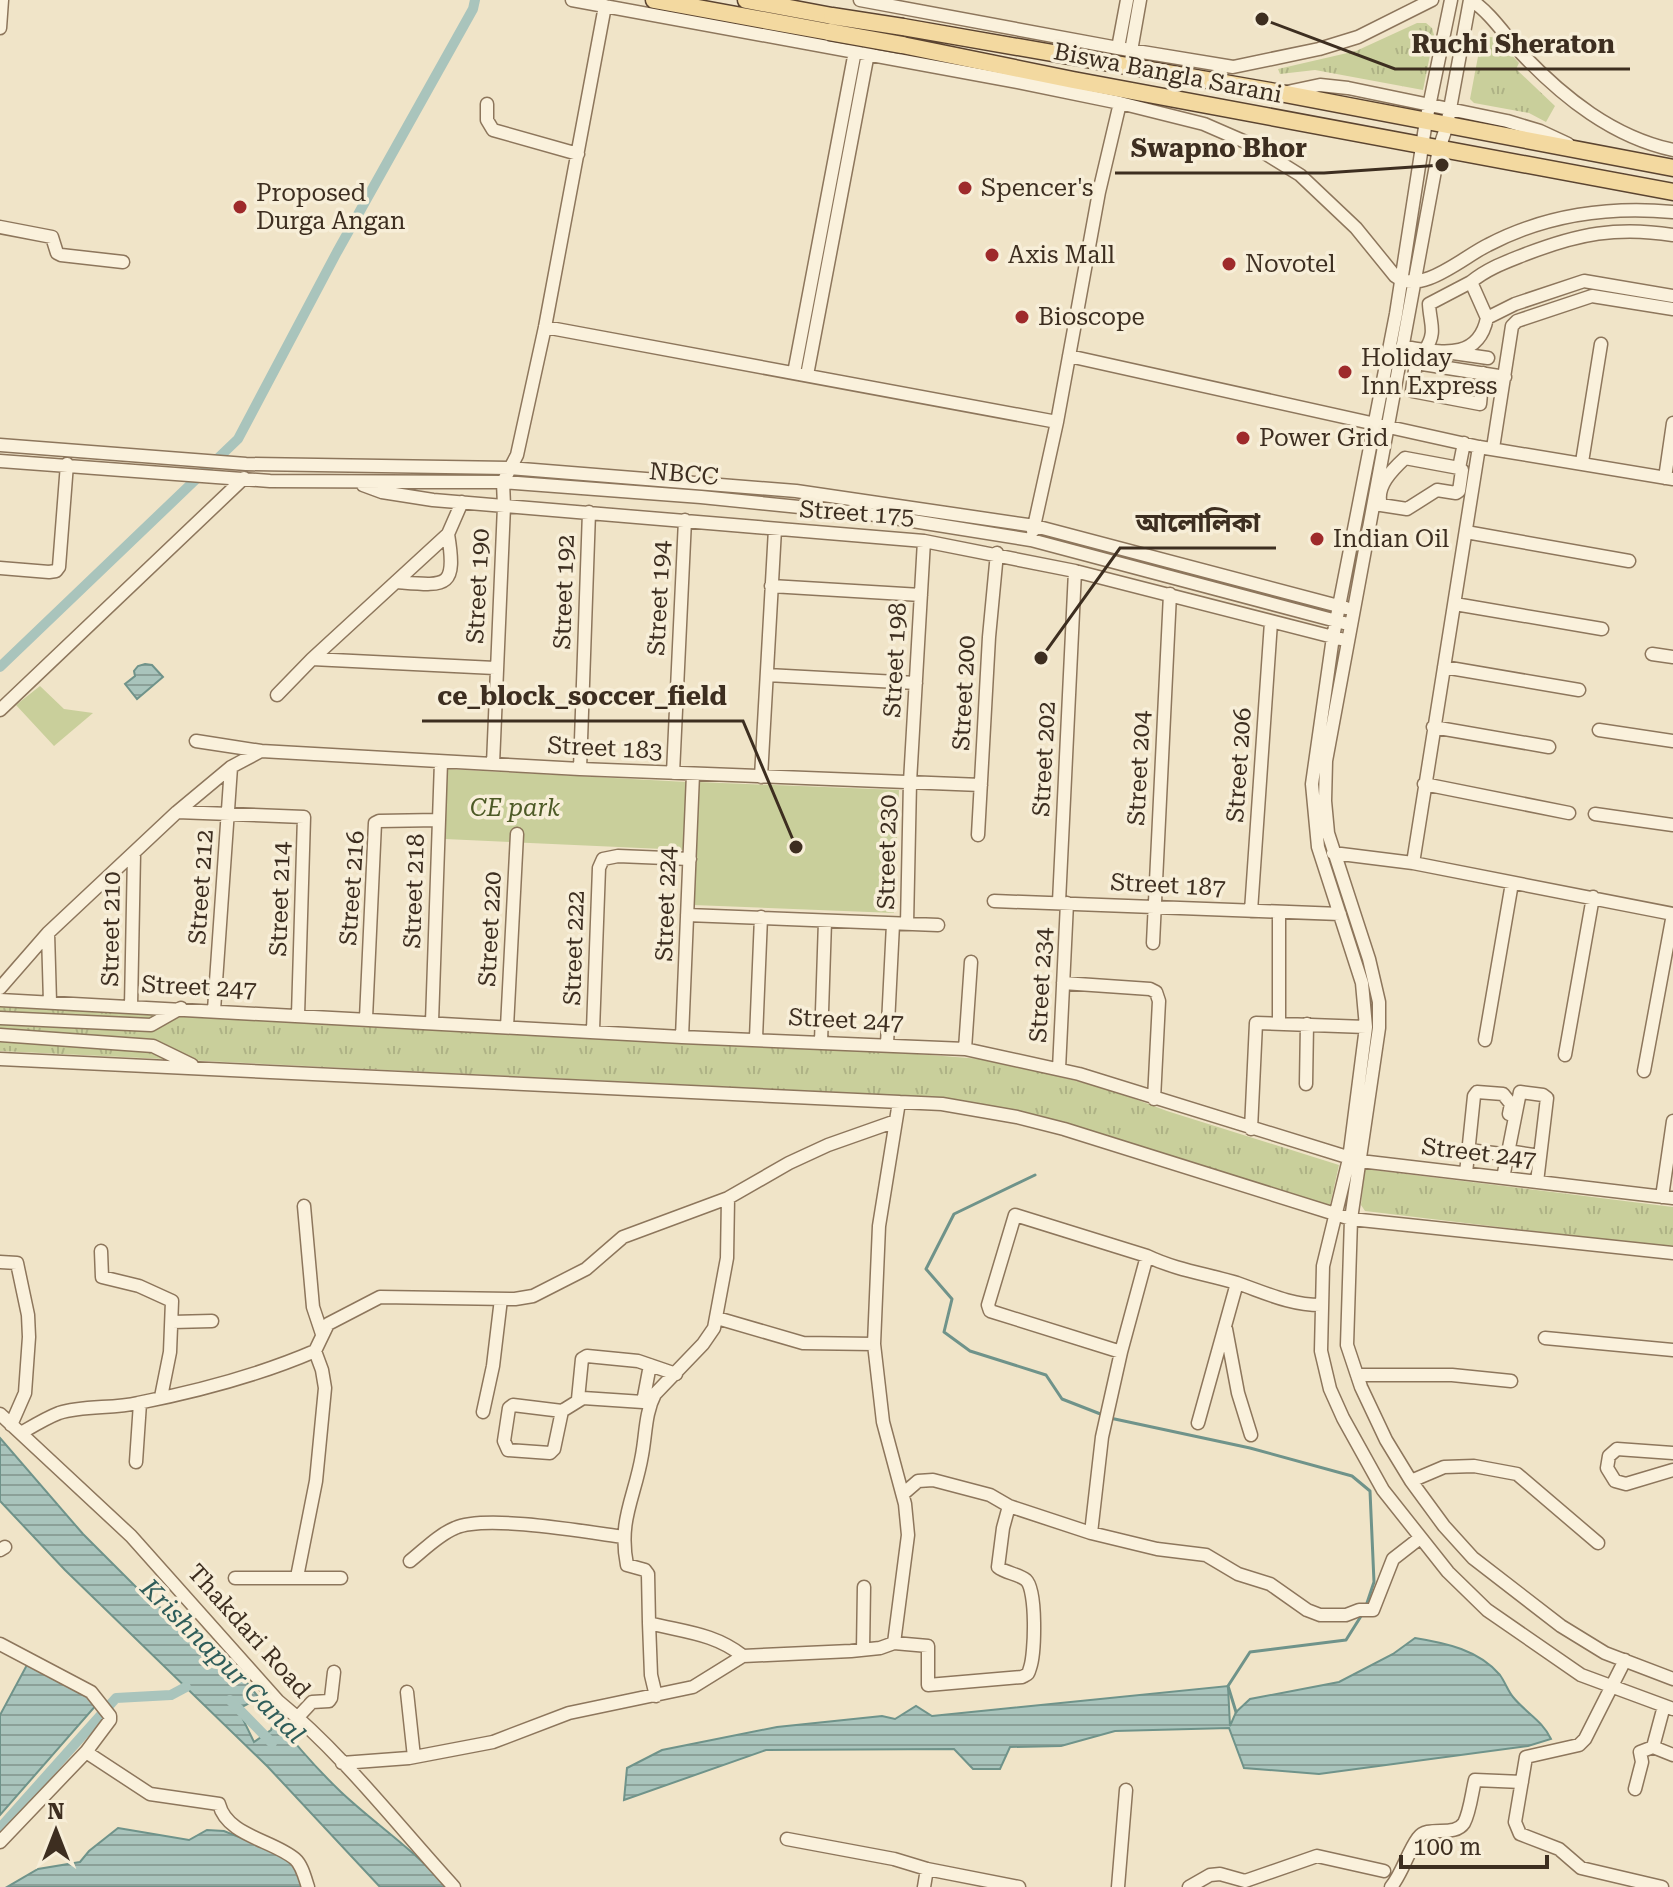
<svg xmlns="http://www.w3.org/2000/svg" width="1673" height="1887" font-family="'Roboto Serif','Noto Sans Bengali',serif">
<style>
.grass{fill:url(#grass-tufts)}
.park{fill:#c9cf9b}
.water{fill:url(#water-rules);stroke:#6f938a;stroke-width:2}
.lines{fill:none;stroke-linecap:round;stroke-linejoin:round}
.stream{stroke:#6f938a;stroke-width:3}
.canal{stroke:#a9c4bc;stroke-width:10}
.minor-casing{stroke:#8d765c;stroke-width:15}
.major-casing{stroke:#5b4430;stroke-width:19}
.minor{stroke:#faf1dc;stroke-width:12}
.major{stroke:#f3d9a0;stroke-width:16}
.major-bridge-casing{stroke:#5b4430;stroke-width:19;stroke-linecap:butt}
.major-bridge{stroke:#f3d9a0;stroke-width:16}
.poi-dot{fill:#9e2a2b;stroke:#f7eed8;stroke-width:3}
.labels{text-anchor:middle;dominant-baseline:central;stroke-width:7;stroke-linejoin:round;paint-order:stroke}
.street-label{font-size:24px;fill:#3d2e20;stroke:#f7eed8}
.poi-label{font-size:24px;fill:#3d2e20;stroke:#f7eed8;text-anchor:start}
.park-label{font-size:24px;font-style:italic;fill:#4d5a26;stroke:#f7eed8}
.water-label{font-size:26px;font-style:italic;fill:#2f5d5a;stroke:#f7eed8}
.leader{fill:none;stroke:#3d2e20;stroke-width:3}
.callout-dot{fill:#3d2e20;stroke:#f7eed8;stroke-width:3}
.callout-label{font-size:26px;text-anchor:middle;font-weight:bold;fill:#3d2e20;stroke:#f7eed8;stroke-width:7;stroke-linejoin:round;paint-order:stroke}
</style>
<defs>
<pattern id="grass-tufts" width="24" height="20" patternUnits="userSpaceOnUse" patternTransform="scale(2)"><rect width="24" height="20" fill="#c9cf9b"/><path d="M3 7l-1-3M5 7V3M7 7l1-3M15 17l-1-3M17 17v-4M19 17l1-3" fill="none" stroke="#aeb285"/></pattern>
<pattern id="water-rules" width="6" height="5" patternUnits="userSpaceOnUse" patternTransform="scale(2)"><rect width="6" height="5" fill="#a9c4bc"/><path d="M0 2.5h6" fill="none" stroke="#8ba098"/></pattern>
</defs>
<rect width="100%" height="100%" fill="#f0e4c8"/>
<path class="grass" d="M1417 23H1426L1432 28 1434 35 1423 90 1315 70 1280 74 1278 69 1356 51Z
M1491 37 1496 38 1519 63 1516 69 1555 106 1546 122 1529 113 1474 103 1470 99 1480 46 1485 38Z
M0 1006 917 1054 981 1059 1049 1074 1111 1090 1167 1111 1339 1165 1330 1205 1198 1168 1038 1116 978 1104 917 1096 0 1051Z
M1365 1169 1673 1207V1248L1365 1211 1361 1205Z"/>
<path class="park" d="M40 686 64 709 93 713 54 746 16 705Z
M447 769 687 782 685 850 445 839Z
M698 782 899 790 894 913 693 905Z"/>
<path class="water" d="M145 664 152 665 163 677 137 699 125 684 135 676 134 671 138 666Z
M0 1438 83 1534 150 1601 195 1629 236 1669 259 1698 238 1709 254 1742 271 1730 275 1718C295 1744 317 1769 341 1792 376 1825 414 1849 446 1887H380L268 1767 65 1570 0 1501Z
M1415 1638C1446 1643 1479 1650 1500 1675 1505 1682 1508 1691 1513 1697 1526 1713 1542 1720 1551 1739L1528 1746 1319 1774 1244 1768 1229 1728 1115 1731 1061 1746 1010 1747 1000 1769H973L954 1749 766 1750 624 1800 627 1768 662 1750 777 1727 882 1716 895 1719 916 1706 932 1716 1228 1686 1230 1726 1236 1712 1250 1699 1339 1682 1393 1654Z
M28 1663 90 1693 98 1703 0 1815V1715Z
M118 1828 189 1840 207 1830 224 1831 283 1855 295 1864 304 1887H7L38 1869 80 1862 89 1851Z"/>
<g class="lines">
<path class="stream" d="M1035 1175 954 1214 926 1269 952 1299 944 1332 970 1351 1046 1375 1062 1399 1103 1415
M1110 1418 1250 1448 1352 1476 1370 1491 1374 1582 1366 1606
M1236 1712 1228 1686 1250 1652 1346 1640 1363 1613"/>
<path class="canal" d="M0 667 238 439 337 252 473 9 475 0
M230 1700 272 1743
M0 1828 116 1698 171 1695 186 1687"/>
<defs>
<path id="minor" d="M572 0 1018 82 1120 103 1204 124 1250 144 1300 175 1356 228 1395 276C1421 296 1463 257 1488 245 1545 215 1610 206 1673 212
M860 0 1118 48 1233 67 1319 49 1358 37 1432 0
M1451 0 1426 121 1396 314 1333 637 1312 784 1318 847 1362 983 1366 1027 1349 1159 1323 1266 1321 1351 1330 1389 1343 1418 1383 1490 1448 1572 1487 1610 1581 1675 1673 1709
M1470 0 1447 125 1439 149 1326 761 1325 801 1328 833 1369 959 1379 1002V1028L1351 1219 1347 1345 1361 1387 1386 1440 1411 1481 1444 1526 1473 1558 1561 1626 1605 1653 1673 1679
M1471 0C1491 13 1506 37 1522 54 1564 98 1613 137 1673 150
M0 28 2 0
M1118 48 1127 0
M1131 51 1140 0
M1287 92 1320 85 1348 88 1507 121 1540 131 1568 144
M487 104V120L493 130 578 154
M0 227 52 237 57 253 61 255 123 262
M1471 282C1488 268 1506 262 1526 254 1578 234 1617 226 1673 235
M545 327 1057 422
M1403 347C1437 351 1478 363 1487 318L1515 304 1584 281 1673 296
M1425 350C1437 332 1430 324 1429 304L1471 282 1487 318
M1453 353 1488 358
M1069 356 1479 447 1673 479
M794 373 856 46
M1483 373 1480 404 1412 391 1416 363 1505 377
M807 375 869 48
M0 445 246 464 509 468 796 491 1035 526 1346 608
M1493 448 1512 326 1517 321 1592 296 1673 309
M0 461 270 481 503 482 701 497 869 514 1031 540 1344 623
M1582 462 1601 344
M1459 468 1462 470 1459 491 1456 493 1437 490 1407 509 1381 505C1375 487 1392 470 1405 458L1459 468 1464 443
M1665 478 1673 423
M363 485 382 492 433 500 924 541 1075 571 1341 639
M1033 531 1057 422 1099 192 1120 103
M1466 532 1629 561
M0 568 49 572 56 571 59 567 67 464
M397 582C447 586 457 589 448 534
M771 586 921 595
M1455 604 1602 629
M1652 654 1673 657
M312 659 495 668
M1444 667 1579 690
M767 675 916 683
M277 695 312 659 448 534 462 502
M0 710 244 478
M1433 727 1549 747
M1599 730 1673 741
M196 741 261 751
M493 764 504 506 503 482 517 455 545 327 605 6
M580 769 589 512
M673 773 685 520
M761 777 775 529
M1424 784 1569 813
M177 812 304 817 298 1015
M1595 814 1673 825
M978 835 989 637 997 553
M1333 853 1413 863 1673 914
M1413 863 1479 447
M994 901 1340 914
M1059 902 1075 571
M1251 911 1271 622
M1279 912V1023
M687 915 938 925
M907 924 910 782 924 541
M48 933 50 1002
M1153 943 1170 594
M1063 983 1150 989 1156 992 1159 1001 1154 1099
M0 988 48 933 177 812 231 767 261 751 580 769 981 785
M0 1000 682 1037 965 1049 1079 1074 1360 1161 1673 1198
M131 1006 134 854
M214 1010 231 767
M0 1018 151 1025 181 1008
M366 1018 375 823 379 821 438 820
M432 1022 441 762
M507 1027 517 834
M593 1030 599 868 603 859 618 856 690 859
M0 1035 153 1046 192 1065
M682 1037 693 774
M756 1038 761 917
M1485 1040 1512 883
M821 1042 825 921
M887 1044 893 924
M965 1049 971 962
M1565 1055 1593 897
M0 1059 942 1104 1017 1117 1064 1129 1351 1219 1673 1253
M1059 1069 1067 903
M1644 1071 1673 914
M1306 1084 1307 1024
M1251 1129 1256 1023 1366 1027
M1468 1150 1502 1154
M1508 1151 1540 1156
M1466 1173 1474 1096 1477 1092 1503 1094 1511 1104 1509 1114
M1503 1178 1520 1092 1543 1095 1547 1098 1537 1182
M1662 1197 1673 1121
M728 1198 727 1258 714 1328 703 1344 655 1394C645 1413 646 1434 642 1455 635 1497 618 1520 627 1565L645 1570 648 1574 649 1623C683 1632 714 1633 743 1656
M304 1206 313 1307 322 1334
M101 1251 102 1277 139 1286 172 1301 170 1352 161 1397
M0 1262 17 1263 28 1315 29 1337 25 1393 11 1425
M717 1318 803 1343 874 1344
M172 1322 212 1321
M1226 1329 1238 1393 1251 1435
M1545 1338 1673 1350
M1121 1352 990 1311 988 1305 1015 1215 1147 1256C1176 1270 1207 1274 1237 1283 1266 1293 1290 1305 1321 1305
M1357 1375H1452L1511 1381
M578 1399 582 1359 587 1356 638 1361 676 1374
M562 1411 513 1405 509 1408 504 1441 508 1450 550 1453 554 1449 562 1411 583 1398 643 1402 650 1365
M483 1412 493 1366 501 1299
M0 1414 131 1536 278 1701C344 1755 397 1825 454 1887
M1198 1423 1237 1283
M21 1433C33 1426 46 1418 59 1413 83 1405 113 1409 138 1403 199 1391 257 1376 315 1351L328 1324 380 1297 515 1299 533 1296 586 1269 623 1237 728 1198 789 1163 828 1145 896 1121
M1673 1453 1617 1449 1609 1456 1607 1468 1615 1481 1626 1484 1673 1470
M136 1462 140 1403
M1411 1481 1444 1467 1474 1466 1517 1474 1598 1543
M903 1494 918 1481 933 1480 990 1495 1009 1506 1091 1533 1157 1549 1206 1555 1238 1574 1270 1584 1307 1610 1320 1615H1346L1359 1610H1373L1393 1559 1420 1538
M1091 1533 1102 1437 1121 1352 1147 1256
M0 1550 5 1547
M410 1561C424 1550 438 1535 455 1528 486 1514 587 1532 623 1537
M297 1577 316 1481 325 1388 322 1370 315 1351
M235 1578H341
M649 1623 651 1675 656 1696
M894 1643 928 1646V1685L1022 1677C1028 1674 1028 1675 1030 1668 1035 1654 1037 1590 1026 1580 1019 1574 1005 1573 998 1567L1003 1528 1009 1506
M0 1644 91 1692 110 1716V1720L86 1752 0 1842
M863 1650 864 1587
M1625 1660 1585 1739 1579 1745 1526 1757 1515 1822 1520 1834 1559 1849 1581 1868 1662 1887
M407 1692 414 1757
M1664 1706 1653 1747 1673 1755
M298 1717 312 1702 329 1701 331 1698 334 1672
M86 1752 150 1794 219 1804C227 1836 273 1840 295 1859 302 1865 305 1878 308 1887
M342 1763 409 1758 493 1742 569 1713 693 1687 743 1656 851 1651 880 1648 894 1643 908 1535 905 1504 883 1422 874 1344 879 1226 899 1102
M1635 1789 1642 1762 1640 1752 1653 1747
M787 1839 894 1859 927 1869 1019 1887
M924 1887 927 1869
M1118 1887 1126 1790
M1189 1887 1210 1875 1220 1874 1245 1881 1317 1856 1384 1871
M1391 1887C1403 1872 1407 1853 1418 1838 1428 1824 1454 1838 1464 1823 1470 1812 1472 1792 1475 1780L1522 1782"/>
<path id="major" d="M654 0 829 32
M746 0 832 16
M903 27 1270 91 1673 168
M902 45 1073 80 1673 192"/>
</defs>
<use href="#minor" class="minor-casing"/>
<use href="#major" class="major-casing"/>
<use href="#minor" class="minor"/>
<use href="#major" class="major"/>
<defs>
<path id="major-bridge" d="M832 16 903 27
M829 32 902 45"/>
</defs>
<use href="#major-bridge" class="major-bridge-casing"/>
<use href="#major-bridge" class="major-bridge"/>
</g>
<g class="poi-dot">
<circle cx="965" cy="188" r="8"/>
<circle cx="240" cy="207" r="8"/>
<circle cx="992" cy="255" r="8"/>
<circle cx="1229" cy="264" r="8"/>
<circle cx="1022" cy="317" r="8"/>
<circle cx="1345" cy="372" r="8"/>
<circle cx="1243" cy="438" r="8"/>
<circle cx="1317" cy="539" r="8"/>
</g>
<g class="labels">
<g class="street-label">
<text transform="translate(1168 73) rotate(11)">Biswa Bangla Sarani</text>
<text transform="translate(684 474) rotate(5)">NBCC</text>
<text transform="translate(857 513) rotate(4)">Street 175</text>
<text transform="translate(478 586) rotate(-87)">Street 190</text>
<text transform="translate(564 592) rotate(-88)">Street 192</text>
<text transform="translate(659 598) rotate(-87)">Street 194</text>
<text transform="translate(895 660) rotate(-87)">Street 198</text>
<text transform="translate(964 693) rotate(-87)">Street 200</text>
<text transform="translate(605 748) rotate(3)">Street 183</text>
<text transform="translate(1044 759) rotate(-87)">Street 202</text>
<text transform="translate(1239 765) rotate(-86)">Street 206</text>
<text transform="translate(1139 768) rotate(-87)">Street 204</text>
<text transform="translate(887 852) rotate(-89)">Street 230</text>
<text transform="translate(1168 885) rotate(3)">Street 187</text>
<text transform="translate(201 887) rotate(-86)">Street 212</text>
<text transform="translate(352 888) rotate(-86)">Street 216</text>
<text transform="translate(414 891) rotate(-88)">Street 218</text>
<text transform="translate(280 899) rotate(-88)">Street 214</text>
<text transform="translate(666 904) rotate(-88)">Street 224</text>
<text transform="translate(111 929) rotate(-89)">Street 210</text>
<text transform="translate(490 929) rotate(-87)">Street 220</text>
<text transform="translate(574 948) rotate(-88)">Street 222</text>
<text transform="translate(1041 985) rotate(-87)">Street 234</text>
<text transform="translate(199 987) rotate(3)">Street 247</text>
<text transform="translate(846 1020) rotate(3)">Street 247</text>
<text transform="translate(1479 1153) rotate(7)">Street 247</text>
<text transform="translate(249 1631) rotate(48)">Thakdari Road</text>
</g>
<g class="poi-label">
<text x="981" y="188">Spencer's</text>
<text x="256" y="193">Proposed<tspan x="256" dy="28">Durga Angan</tspan></text>
<text x="1008" y="255">Axis Mall</text>
<text x="1245" y="264">Novotel</text>
<text x="1038" y="317">Bioscope</text>
<text x="1361" y="358">Holiday<tspan x="1361" dy="28">Inn Express</tspan></text>
<text x="1259" y="438">Power Grid</text>
<text x="1333" y="539">Indian Oil</text>
</g>
<g class="park-label">
<text x="515" y="808">CE park</text>
</g>
<g class="water-label">
<text transform="translate(223 1661) rotate(45)">Krishnapur Canal</text>
</g>
</g>
<path class="leader" d="M1262 19L1395 69H1630M1442 165L1324 173H1115M1041 658L1120 548H1276M796 847L743 721H422"/>
<g class="callout-dot">
<circle cx="1262" cy="19" r="8"/>
<circle cx="1442" cy="165" r="8"/>
<circle cx="1041" cy="658" r="8"/>
<circle cx="796" cy="847" r="8"/>
</g>
<g class="callout-label">
<text x="1513" y="53">Ruchi Sheraton</text>
<text x="1219" y="157">Swapno Bhor</text>
<text x="1198" y="532">আলোলিকা</text>
<text x="582" y="705">ce_block_soccer_field</text>
</g>
<g transform="translate(56 1831)" stroke="#f7eed8" stroke-width="6" paint-order="stroke">
<path d="M0-6L14 30L0 20L-14 30Z" fill="#3d2e20"/>
<text y="-12" font-size="22" font-weight="bold" text-anchor="middle" fill="#3d2e20">N</text>
</g>
<path d="M1401 1855v12h146v-12" fill="none" stroke="#3d2e20" stroke-width="4"/>
<text x="1413" y="1855" font-size="24" fill="#3d2e20" stroke="#f7eed8" stroke-width="6" paint-order="stroke">100 m</text>
</svg>
